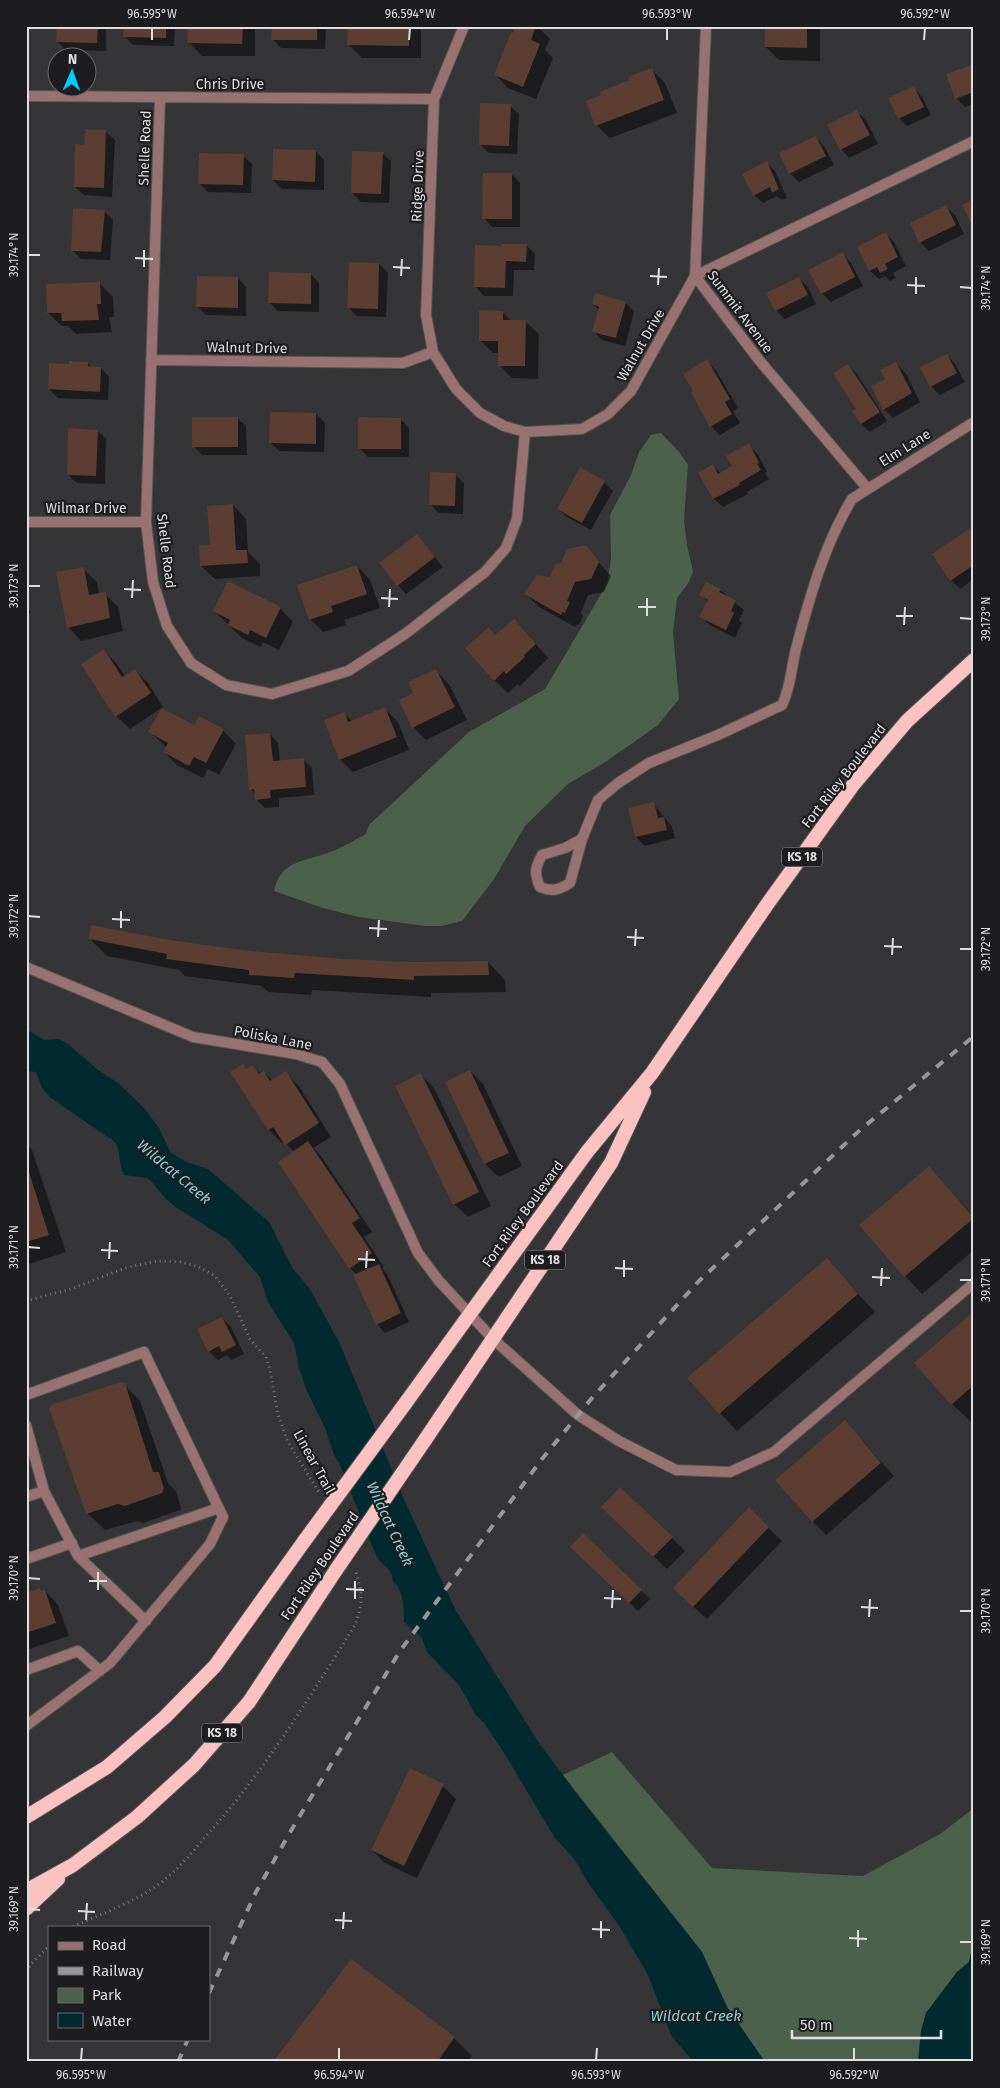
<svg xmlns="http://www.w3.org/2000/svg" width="1000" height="2088" font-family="'Fira Sans',sans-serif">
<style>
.green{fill:#4c614c}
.water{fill:#002a2f}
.shadow{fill:#0007}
.building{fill:#5b3d32}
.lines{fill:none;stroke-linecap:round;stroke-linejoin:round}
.service-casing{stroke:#545355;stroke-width:12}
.minor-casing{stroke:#545355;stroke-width:12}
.trunk-casing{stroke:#545355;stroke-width:16}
.path{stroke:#7a797c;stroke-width:3;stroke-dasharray:1 4;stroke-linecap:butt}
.service{stroke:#987272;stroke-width:10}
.minor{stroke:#987272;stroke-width:10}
.trunk{stroke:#fbc2c2;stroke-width:14}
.rail{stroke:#979698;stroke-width:4;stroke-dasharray:9 9;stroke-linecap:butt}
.trunk-bridge-casing{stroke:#545355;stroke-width:16;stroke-linecap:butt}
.trunk-bridge{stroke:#fbc2c2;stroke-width:14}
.ticks{fill:none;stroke:#dfdee0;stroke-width:2}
.labels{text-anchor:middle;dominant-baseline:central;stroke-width:4.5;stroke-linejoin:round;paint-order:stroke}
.shield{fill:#1d1c1e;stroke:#a5a4a6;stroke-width:1}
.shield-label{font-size:12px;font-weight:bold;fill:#dfdee0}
.street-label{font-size:14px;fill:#dfdee0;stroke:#1d1c1e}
.water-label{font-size:15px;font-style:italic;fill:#85d1dd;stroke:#1d1c1e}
.neatline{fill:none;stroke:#dfdee0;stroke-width:2}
.ticks-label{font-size:12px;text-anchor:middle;fill:#dfdee0}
</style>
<rect width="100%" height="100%" fill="#353437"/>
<path class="green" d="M661 433 679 452 688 465 684 520 687 545 693 571 689 582 677 598 673 632 679 699 658 725 607 761 568 784 525 826 494 879 462 921 441 926H425L359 917 323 908 274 891C280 858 309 862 335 850 345 846 356 839 366 834L369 825 469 732 545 689 607 584 611 559 610 515 631 475 639 452 651 435Z
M612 1752 712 1868 863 1876 940 1834 974 1808V1939L969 1962 957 1972 926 2013 921 2031 918 2062H765L727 2007 702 1952 563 1775Z"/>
<path class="water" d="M26 1029 44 1040 59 1039 68 1044 98 1070 118 1083 144 1108 159 1128 170 1152 186 1162 208 1169 269 1222 293 1269 310 1289 340 1344 406 1504 456 1611 539 1743 576 1793 702 1952 727 2007 765 2062H694L672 2037 648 1975 620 1927 587 1881 575 1860 555 1838 503 1751 484 1723 476 1715 459 1685 427 1652 422 1638 404 1622C404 1610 404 1589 393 1582 392 1569 386 1568 379 1560 377 1557 375 1552 373 1548L340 1465 334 1455 325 1428 306 1389 299 1368 294 1343 268 1302 260 1277 227 1239 177 1208 166 1199 152 1182 147 1178 124 1175C118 1163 121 1151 115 1142L51 1098 42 1088 36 1072 26 1071Z
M974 1939V2062H918L921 2031 926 2013 957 1972 969 1962Z"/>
<path class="shadow" d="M58 26H106V51L66 50 58 42Z
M125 26H175L174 46 133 45 125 37Z
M189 26H255V56H202L189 42Z
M273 26H326L325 49 281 48 273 39Z
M349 26H417L421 30V58H362L349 45Z
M517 26H537L550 39 545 50 553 58 536 99 508 88 495 74Z
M767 26H820V61L779 60 766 47Z
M974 65V104L965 107 956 98Z
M652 70 665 83 677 113 610 138 596 125Z
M914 88 922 97 931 115 907 126 899 118Z
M510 106 519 114 517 154 489 153 480 144Z
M857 112 866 120 878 144 849 158 841 149Z
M86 131 106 132 115 140 112 197 84 195 75 187 86 146Z
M815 137 824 146 834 165 799 182 790 173Z
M316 151 324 160V190L282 189 273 180Z
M382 153 391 161 389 203 361 202 352 193Z
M243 156 252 164 251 193 208 192 199 183Z
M767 163 775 171 787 198 782 200 777 196 763 203 754 195Z
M512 174 520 183V227H492L484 218Z
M946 207 955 215 964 234 929 251 920 242Z
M104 211 113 220 110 260 81 259 72 250Z
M886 234 894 242 906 266 893 273 896 278 890 281 885 276 879 279 870 271 859 248Z
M526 245 535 254 534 270H514L513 296H484L476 287 503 247Z
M843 254 851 263 863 286 831 302 822 293 810 270Z
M379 264 388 273 386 317 357 316 349 308Z
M311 274 319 283V312L278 311 270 303Z
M238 278 246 287V316L206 315 197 306Z
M799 278 808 287 816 304 785 319 776 310Z
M100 284 113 297 114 317H109L112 332 76 334 68 326H62L48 313Z
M626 303 634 312 625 346 602 340 594 332 600 311 593 304Z
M502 312 511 321H525L539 334 538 379 512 378 499 365V353H493L480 340Z
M947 355 955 364 965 382 940 395 931 386Z
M707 361 716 370 738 408 733 411 740 423 720 435 711 426 695 392Z
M88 363 92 368H101L109 377 108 400 58 398 49 389Z
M896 364 905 372 920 402 893 418 884 409 872 387 887 379Z
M848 365 857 374 887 421 870 432 861 424Z
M316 414 325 423 324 452 279 451 270 442Z
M237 418 246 426 247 455H202L193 446Z
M400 419 409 428V457H368L359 448Z
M98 431 106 439 105 484 77 483 68 475Z
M748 445 757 453 767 472 765 473 769 479 747 492 748 494 723 507 714 499 713 466 721 474 734 467Z
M455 474 464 483 463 514 439 513 430 504Z
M604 482 613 491 591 530 567 517 558 509Z
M233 505 246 519 248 552 260 564V576L215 579 201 566Z
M974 528V579L960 589 951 580Z
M417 536 443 567 406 594 398 585Z
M585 547 611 576 604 592 588 595 581 613 583 616 579 625 577 624 575 627 539 607 526 594 551 578 562 565Z
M357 566 370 580 380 608 344 620 346 625 323 632 310 619Z
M83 569 97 582 99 595 105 594 118 607 123 631 81 641 68 627Z
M720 590 744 610 739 620 742 623 735 638 710 625 701 617 708 602 701 595Z
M26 606 31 613 26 615Z
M280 608 293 622 279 650 263 642 261 647 242 638 214 611Z
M527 634 548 658 520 686 518 684 508 693 494 680Z
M104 650 117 664 125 676 135 670 148 683 163 707 130 729 116 716Z
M436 671 449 684 467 720 426 740 413 727 415 694Z
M385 709 398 722 409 750 353 772 340 759 344 714 352 721Z
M195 727 223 730 236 744 219 775 208 769 203 778 177 765 164 752 166 747 150 732Z
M270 734 278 743 280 761 303 759 312 768 314 795 279 798V807L265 808 256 799 255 794 251 789Z
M653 803 672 827 675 838 645 846 636 837 629 809Z
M90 939 343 960 413 963 488 962 505 980 506 992 431 993V997L312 990 311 995 268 992 262 986 185 976 179 970 107 956Z
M243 1066 247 1070 252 1066 261 1074 264 1072 273 1081 285 1073 299 1086 331 1137 313 1148 321 1156 372 1232 364 1237 384 1267 382 1268 387 1274 409 1322 385 1333 377 1324 357 1275 350 1268 294 1152 284 1141 282 1143 269 1130Z
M470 1071 483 1084 522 1166 499 1177 485 1164 447 1082Z
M421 1075 434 1088 491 1206 468 1217 454 1204Z
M26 1144 32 1150 66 1252 26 1265Z
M929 1167 974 1217V1250L922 1294 905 1276Z
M826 1260 875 1312 737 1431 720 1413Z
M974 1312V1418L970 1421 952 1404Z
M222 1318 231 1327 244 1354 231 1360 227 1355 218 1360 209 1351Z
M122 1383 140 1401 168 1483 176 1491 181 1508 180 1510 143 1523 137 1521 105 1530 87 1513Z
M845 1422 894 1476 826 1535 813 1522Z
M749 1509 782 1541 707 1619 687 1601Z
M616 1520 672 1538 685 1551 667 1569Z
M583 1535 650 1599 638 1611 571 1547Z
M45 1591 58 1605 69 1636 26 1650V1594Z
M443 1786 456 1799 417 1878 385 1863 372 1850Z
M351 1961 454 2038 472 2056 467 2062H275Z
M599 2058 603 2062H595Z"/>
<path class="building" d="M57 26H98L97 43 56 42Z
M124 26H166V38L123 37Z
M188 26H243L242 44 187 43Z
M272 26H317V40H271Z
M348 26H409V46L347 45Z
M516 26H536L531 40 540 44 523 87 494 75 511 32 513 33Z
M765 26H807V48L765 47Z
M974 64V92L955 99 946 74Z
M652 68 664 100 595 126 586 101 601 95 600 92 629 80 628 77Z
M914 86 924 107 898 119 888 98Z
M480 103 511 104 509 146 479 145Z
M857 110 870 135 840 150 827 125Z
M85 129 106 130 104 188 74 187 75 144 84 145Z
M816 136 826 156 789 174 779 153Z
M273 149 316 150 315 182 272 180Z
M352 151 383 152 381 194 351 193Z
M199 153 244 154 243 185 198 184Z
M767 161 779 189 772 193 770 187 753 196 742 174Z
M483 173H512V219H482Z
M974 199V229L962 205Z
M946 205 956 225 919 243 910 223Z
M73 208 105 210 101 252 71 251Z
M886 232 898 257 885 264 888 269 880 273 877 267 869 271 857 247Z
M502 244H527L526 262 506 261 505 288 474 287 475 245 501 246Z
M843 252 855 277 821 294 808 270Z
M349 262 379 263 378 309 347 308Z
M269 272 311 273V304L268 303Z
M197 276 238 277V308L196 307Z
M799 277 808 295 775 311 766 293Z
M100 282 101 304H97L99 320 62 321 61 313H47L46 284Z
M595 293 626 302 616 338 592 332 599 307 592 304Z
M479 310 503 311V320H526L525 366H498V341H479Z
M947 354 957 373 930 387 920 367Z
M707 359 730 399 725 402 732 414 710 427 691 393 693 391 683 374Z
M69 361 88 362V366L101 367 100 392 48 389 49 363 69 364Z
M896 362 912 393 883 410 871 386 885 379 880 370Z
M848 364 880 412 861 424 852 411 856 409 833 373Z
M270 412 316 413V444L269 443Z
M192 417H238V447H192Z
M358 417 401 418V449H358Z
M68 428 98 430 96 476 67 475Z
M749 443 759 463 757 464 761 470 739 483 740 485 713 499 698 473 713 464 718 474 732 466 726 456Z
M580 467 605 481 582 523 557 509Z
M430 472 456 473 455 506 429 505Z
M233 504 236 550H247L248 563 200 566 199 545H210L207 506Z
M974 526V565L950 581 932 554Z
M417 534 435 557 397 586 379 563Z
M586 545 599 562 591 579 575 582 567 601 570 602 565 613 563 612 561 615 524 594 537 575 550 577 555 564 561 563 567 549Z
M357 565 367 594 331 606 333 612 309 620 297 585Z
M84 567 89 595 106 592 110 618 67 628 56 572Z
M228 581 281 607 266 638 250 630 248 635 228 625 230 620 213 611Z
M706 582 721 589 719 592 736 600 731 611 734 613 726 630 699 617 708 600 699 595Z
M514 619 536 644 524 655 525 657 506 674 504 671 494 681 465 648 489 627 495 635Z
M104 649 122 677 135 669 151 693 115 717 81 664Z
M436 669 455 707 412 728 399 700 413 693 408 682Z
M385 707 397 737 339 760 324 720 345 712 348 722Z
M162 708 194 725 199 716 224 729 206 763 194 757 189 766 163 752 168 743 148 732Z
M270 733 273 761 304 758 306 787 270 790 271 798 255 800 254 789 249 790 245 735Z
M654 802 658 818 664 817 667 830 635 837 628 808Z
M91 925 170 940 250 951 343 959 413 962 488 961 489 975 414 976V980L295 973 294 978 249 975V970L166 959 167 954 89 939Z
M243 1064 246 1069 253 1065 259 1074 264 1071 270 1081 286 1071 319 1123 285 1145 273 1127 268 1130 230 1072Z
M470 1070 509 1153 484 1164 445 1082Z
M421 1073 479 1192 453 1205 395 1086Z
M308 1141 360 1218 352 1223 372 1253 349 1269 278 1162Z
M27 1166 49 1235 26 1242V1167Z
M929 1166 974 1218 904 1277 859 1225Z
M827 1258 858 1294 719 1414 687 1378Z
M379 1264 401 1313 376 1325 353 1275Z
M974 1311V1385L951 1405 914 1363Z
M222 1317 236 1345 222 1352 219 1346 208 1352 197 1329Z
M121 1382 125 1383 153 1472H159L164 1489 162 1493 125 1506 118 1504 86 1514 49 1408 51 1405Z
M845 1420 881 1463 812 1522 775 1480Z
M620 1487 673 1537 653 1557 601 1507Z
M749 1507 769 1527 693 1607 673 1588Z
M583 1533 642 1590 629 1603 570 1547Z
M40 1588 41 1591 45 1590 56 1623 26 1633V1593Z
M410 1768 444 1784 404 1866 371 1850Z
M351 1959 455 2037 437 2062H273Z"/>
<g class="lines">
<defs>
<path id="service" d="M582 839 565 848 542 855C535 868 534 873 540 887 552 892 559 890 570 883L582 839 598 800 618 783 649 763 718 735 782 705C791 687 791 668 796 649 809 599 825 543 852 499
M492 1338 578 1415 619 1441 676 1470 730 1472 774 1452 974 1283
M26 1395 144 1352 223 1517 210 1544 110 1663 26 1726
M26 1425 44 1491 26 1497
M44 1491 78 1556 146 1621
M78 1556 219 1508
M26 1559 72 1543
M26 1670 78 1651 100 1671"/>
<path id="minor" d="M464 26 434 99 426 315 433 352 456 389 480 413 504 426 525 432 582 429 608 414 631 391 695 276 974 141
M706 26 695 276 759 360 867 488
M26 96 434 99
M160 97 146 522 153 582 167 626 191 663 226 685 272 694 348 671 405 634 485 572 506 548 517 519 525 432
M151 360 403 363 433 352
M852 499 974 422
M26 522H146
M26 967 193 1037 296 1054 322 1062 340 1084 418 1253 439 1281 492 1338"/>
<path id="trunk" d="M407 1401 587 1152 652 1073 766 906 853 785 907 721 974 660
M425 1440 611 1163 644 1092
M26 1817 107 1767 165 1717 215 1666 305 1540
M26 1891 73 1865 137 1817 194 1765 249 1702 336 1570
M26 1909 58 1879"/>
</defs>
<use href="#service" class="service-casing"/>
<use href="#minor" class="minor-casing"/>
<use href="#trunk" class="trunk-casing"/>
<path class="path" d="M26 1301 71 1289 125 1268 157 1261 180 1262 197 1266 215 1276 230 1296 250 1339 266 1357 270 1369 278 1415 288 1442 320 1494
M73 1927C100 1914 130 1904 155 1887 175 1873 191 1854 206 1836 264 1772 309 1698 355 1625 363 1603 363 1592 355 1570
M26 1971 32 1963 49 1946"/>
<use href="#service" class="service"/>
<use href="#minor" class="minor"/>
<use href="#trunk" class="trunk"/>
<path class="rail" d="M209 1993 256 1892 296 1822 400 1651 542 1459 592 1398 699 1281 860 1130 974 1036
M178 2062 188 2039"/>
<defs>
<path id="trunk-bridge" d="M305 1540 407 1401
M336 1570 425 1440"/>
</defs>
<use href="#trunk-bridge" class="trunk-bridge-casing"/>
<use href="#trunk-bridge" class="trunk-bridge"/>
</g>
<path class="ticks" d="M152 40V28M409 40 410 28M667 40V28M924 40 925 28M28 255H40M135 258 153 259M144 267V250M393 267 410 268M401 276 402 259M650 276 667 277M658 285 659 268M907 285 925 286M960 287 972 288M916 294V277M28 586H40M124 589 141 590M132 598 133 580M381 598 398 599M389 607 390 589M638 607H656M647 616V598M896 616H913M960 618 972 619M904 625 905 607M28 916 40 917M112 919 130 920M121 928V911M369 928 387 929M378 937 379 920M627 937 644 938M635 946 636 929M884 946 902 947M960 949H972M892 955 893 938M28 1247 40 1248M101 1250 118 1251M109 1259 110 1242M358 1259 375 1260M366 1268 367 1251M615 1268 633 1269M624 1277V1260M872 1277 890 1278M960 1280H972M881 1286 882 1268M28 1578 40 1579M89 1581H107M346 1589 364 1590M98 1590V1572M604 1598 621 1599M355 1599V1581M861 1607 878 1608M612 1608 613 1590M960 1611H972M869 1617 870 1599M28 1909 40 1910M78 1911 95 1912M86 1920 87 1903M335 1920 352 1921M343 1929 344 1912M592 1929 610 1930M601 1938V1921M849 1938 867 1939M960 1942H972M858 1947V1930M81 2060 82 2048M339 2060V2048M596 2060 597 2048M854 2060V2048"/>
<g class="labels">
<g class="shield">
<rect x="782" y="847.5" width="40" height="19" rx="4"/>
<rect x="525" y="1250.5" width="40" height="19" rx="4"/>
<rect x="202" y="1723.5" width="40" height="19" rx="4"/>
</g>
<g class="shield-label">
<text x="802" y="857">KS 18</text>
<text x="545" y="1260">KS 18</text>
<text x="222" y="1733">KS 18</text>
</g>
<g class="street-label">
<text x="230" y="84">Chris Drive</text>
<text transform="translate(145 148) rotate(-88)">Shelle Road</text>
<text transform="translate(418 186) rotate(-88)">Ridge Drive</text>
<text transform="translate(740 312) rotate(53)">Summit Avenue</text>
<text transform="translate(641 345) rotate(-60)">Walnut Drive</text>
<text transform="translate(247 348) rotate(1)">Walnut Drive</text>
<text transform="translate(905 448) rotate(-32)">Elm Lane</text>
<text x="86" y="508">Wilmar Drive</text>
<text transform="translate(166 551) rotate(83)">Shelle Road</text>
<text transform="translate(844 776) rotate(-52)">Fort Riley Boulevard</text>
<text transform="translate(273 1038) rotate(11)">Poliska Lane</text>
<text transform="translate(523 1214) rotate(-54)">Fort Riley Boulevard</text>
<text transform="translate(314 1462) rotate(61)">Linear Trail</text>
<text transform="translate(320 1566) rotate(-56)">Fort Riley Boulevard</text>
</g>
<g class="water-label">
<text transform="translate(174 1172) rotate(40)">Wildcat Creek</text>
<text transform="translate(390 1524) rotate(65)">Wildcat Creek</text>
<text x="696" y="2016">Wildcat Creek</text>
</g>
</g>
<rect width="1000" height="2088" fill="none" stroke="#1d1c1e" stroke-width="55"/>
<rect x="48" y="1926" width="162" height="115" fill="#1d1c1e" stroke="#6b6a6c"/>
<rect x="58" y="1942" width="25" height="8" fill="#987272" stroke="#6b6a6c"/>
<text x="92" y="1950" font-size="15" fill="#dfdee0">Road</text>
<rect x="58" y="1967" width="25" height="8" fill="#979698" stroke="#6b6a6c"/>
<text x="92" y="1976" font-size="15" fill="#dfdee0">Railway</text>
<rect x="58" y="1988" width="25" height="15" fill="#4c614c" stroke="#6b6a6c"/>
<text x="92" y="2000" font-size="15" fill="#dfdee0">Park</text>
<rect x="58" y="2013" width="25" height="15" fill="#002a2f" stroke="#6b6a6c"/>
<text x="92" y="2026" font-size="15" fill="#dfdee0">Water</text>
<g transform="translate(72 72) rotate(2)"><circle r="24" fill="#1d1c1e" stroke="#6b6a6c"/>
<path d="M0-4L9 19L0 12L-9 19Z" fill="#00cbf9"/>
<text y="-8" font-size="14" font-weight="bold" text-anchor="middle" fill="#dfdee0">N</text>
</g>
<path d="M792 2030v8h149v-8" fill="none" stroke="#dfdee0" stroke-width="2.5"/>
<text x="800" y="2030" font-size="15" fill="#dfdee0" stroke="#1d1c1e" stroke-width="4" paint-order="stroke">50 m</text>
<rect x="28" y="28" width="944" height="2032" class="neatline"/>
<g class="ticks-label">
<text x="152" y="18">96.595°W</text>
<text x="410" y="18">96.594°W</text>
<text x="667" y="18">96.593°W</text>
<text x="925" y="18">96.592°W</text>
<text transform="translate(14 255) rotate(-90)" y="4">39.174°N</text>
<text transform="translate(986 288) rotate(-90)" y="4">39.174°N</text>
<text transform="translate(14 586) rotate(-90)" y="4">39.173°N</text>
<text transform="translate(986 619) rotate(-90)" y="4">39.173°N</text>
<text transform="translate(14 916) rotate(-90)" y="4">39.172°N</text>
<text transform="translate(986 949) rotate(-90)" y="4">39.172°N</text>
<text transform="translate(14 1247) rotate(-90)" y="4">39.171°N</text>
<text transform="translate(986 1280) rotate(-90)" y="4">39.171°N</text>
<text transform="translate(14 1578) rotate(-90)" y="4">39.170°N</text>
<text transform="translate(986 1611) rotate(-90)" y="4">39.170°N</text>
<text transform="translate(14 1909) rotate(-90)" y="4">39.169°N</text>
<text transform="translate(986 1942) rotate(-90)" y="4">39.169°N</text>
<text x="81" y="2079">96.595°W</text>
<text x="339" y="2079">96.594°W</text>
<text x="596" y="2079">96.593°W</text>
<text x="854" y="2079">96.592°W</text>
</g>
</svg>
